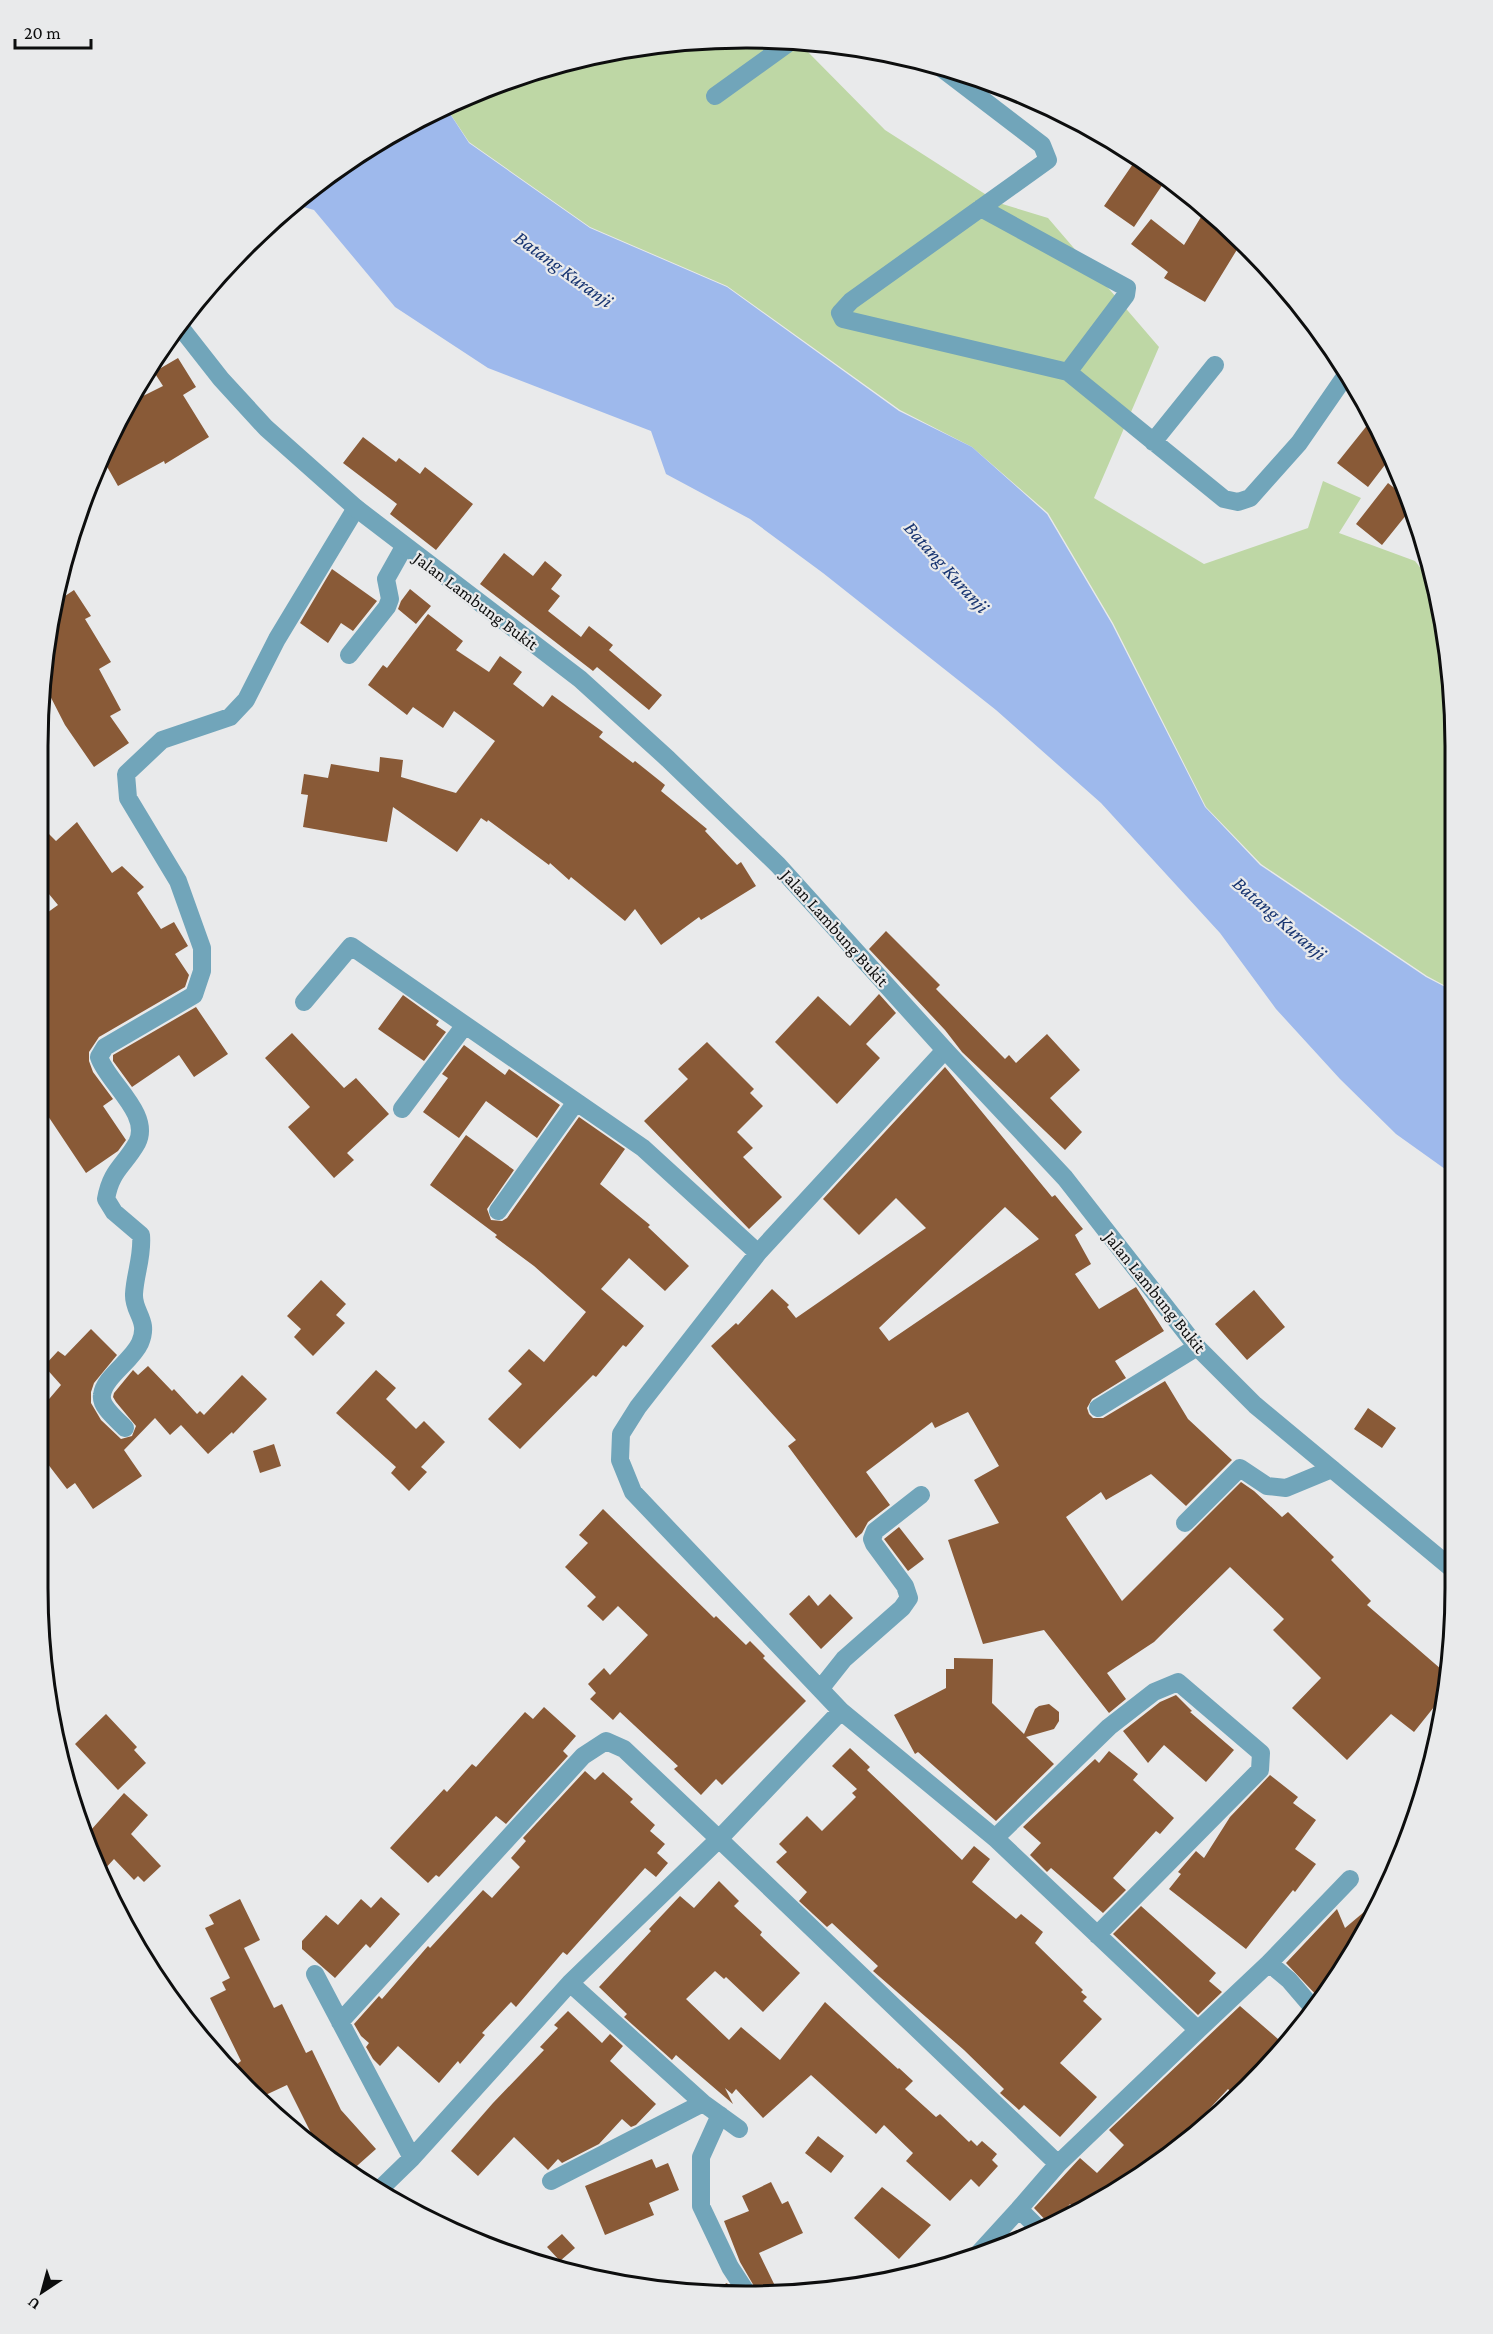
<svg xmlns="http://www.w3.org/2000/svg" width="1493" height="2334" font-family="'Crimson Pro',serif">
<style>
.green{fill:#bed7a5}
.water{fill:#9eb9ec}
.building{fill:#895a37;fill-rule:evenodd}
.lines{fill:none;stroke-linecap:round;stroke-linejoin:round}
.minor{stroke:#71a5ba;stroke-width:18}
.tertiary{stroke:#71a5ba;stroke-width:18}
.labels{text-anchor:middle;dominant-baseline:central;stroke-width:4.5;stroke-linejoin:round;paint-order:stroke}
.street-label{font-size:18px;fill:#0d0e0e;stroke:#e9eaeb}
.water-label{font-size:20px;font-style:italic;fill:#183571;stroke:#e9eaeb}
.rim{fill:none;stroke:#0d0e0e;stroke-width:3}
</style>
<rect width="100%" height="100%" fill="#e9eaeb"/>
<path class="green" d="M700 39 808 43 807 51 885 130 999 203 1048 218 1159 347 1094 498 1204 564 1308 528 1323 481 1361 498 1339 533 1415 561 1435 586 1454 700 1453 990 1427 976 1261 864 1206 807 1113 623 1048 513 972 447 900 410 727 286 590 227 469 142 445 106 563 62Z"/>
<path class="water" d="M445 106 469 143 590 228 727 287 899 411 972 447 1047 514 1112 624 1205 807 1260 865 1426 977 1453 991 1452 1174 1396 1134 1340 1079 1276 1009 1220 933 1101 803 996 710 823 573 750 519 666 474 651 431 488 368 395 307 314 210 293 204 315 184 433 111Z"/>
<path class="building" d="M1135 161 1165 181 1134 227 1104 206Z
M1204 212 1222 222 1241 243 1205 302 1164 278 1168 272 1131 244 1151 219 1184 245Z
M178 358 196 387 183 395 209 437 165 464 164 461 118 486 101 456 110 433 131 402 163 386 154 372Z
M1373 418 1383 433 1391 457 1368 487 1337 463Z
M363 437 396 462 399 458 420 474 425 467 473 504 436 550 390 514 397 504 343 463Z
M1388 483 1407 498 1411 509 1382 545 1356 524Z
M504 553 533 576 545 561 562 575 551 589 560 596 548 611 581 637 589 626 613 645 609 650 662 695 649 710 597 667 593 671 480 584Z
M332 569 377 601 353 631 341 623 328 643 300 623Z
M410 589 431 606 416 624 398 609 401 601Z
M74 590 91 616 85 619 111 662 99 669 121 710 110 716 129 743 94 767 65 725 44 684V654L56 602Z
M428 614 463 641 456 650 489 672 500 656 522 672 513 684 543 707 552 695 603 732 599 737 633 763 635 761 665 785 661 791 707 829 705 831 737 865 741 862 756 886 701 920 699 917 661 945 635 909 625 921 571 877 569 880 550 863 549 865 488 820 487 822 481 818 457 852 393 807 387 842 303 827 308 795 301 794 304 774 328 778 331 764 379 772 380 757 403 760 401 777 456 793 495 741 454 711 443 728 413 707 407 715 368 685 383 665 387 668Z
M77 822 112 873 122 866 144 887 137 893 161 929 174 922 188 946 175 954 189 975 185 987 99 1037 89 1052V1061L93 1072 113 1099 103 1106 126 1140 118 1151 86 1173 44 1110V915L58 905 44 888V829L56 841Z
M886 931 940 985 936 989 1005 1059 1009 1055 1016 1063 1047 1034 1080 1070 1050 1098 1082 1132 1065 1150 962 1052 945 1030 869 949Z
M879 994 896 1013 866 1044 880 1058 837 1104 775 1042 818 996 850 1026Z
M403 995 439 1021 436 1025 446 1032 424 1061 378 1029Z
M196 1007 228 1054 194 1077 179 1055 132 1087 113 1061V1055Z
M292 1033 344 1088 356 1078 389 1114 347 1153 354 1160 334 1178 288 1127 310 1107 265 1058Z
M707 1042 754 1089 750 1093 763 1106 737 1132 753 1148 743 1157 782 1197 749 1229 644 1121 688 1079 678 1069Z
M464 1045 505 1075 509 1069 560 1105 537 1138 486 1101 459 1138 423 1112 448 1078 442 1074Z
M945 1067 1052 1197 1055 1195 1083 1229 1075 1235 1091 1264 1075 1274 1099 1309 1136 1287 1164 1331 1115 1361 1126 1378 1092 1399 1087 1408 1089 1414 1093 1418H1103L1165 1381 1188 1419 1232 1460 1186 1506 1151 1474 1106 1500 1101 1492 1066 1517 1122 1601 1241 1482 1254 1491 1282 1517 1288 1512 1334 1557 1331 1560 1371 1601 1367 1605 1449 1676 1446 1692 1414 1732 1391 1714 1347 1760 1292 1708 1321 1678 1273 1630 1284 1619 1230 1567 1154 1642 1107 1673 1126 1699 1109 1713 1044 1630 983 1644 948 1540 999 1523 974 1480 999 1466 968 1412 935 1428 932 1422 866 1472 890 1505 868 1522 862 1533 856 1538 788 1446 796 1440 711 1346 736 1323 738 1325 772 1289 789 1305 787 1307 796 1318 926 1228 896 1198 859 1235 823 1199ZM1005 1207 1039 1239 889 1341 879 1328Z
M579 1117 625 1149 600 1184 650 1225 648 1227 689 1266 665 1291 629 1258 601 1289 644 1326 626 1347 623 1345 596 1377 593 1375 520 1449 488 1419 522 1384 508 1371 529 1349 544 1362 586 1312 534 1266 495 1237 497 1235 430 1185 466 1135 514 1170 487 1209 491 1220 502 1221 507 1218Z
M321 1280 346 1304 336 1315 345 1323 313 1356 294 1337 301 1329 287 1316Z
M1254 1290 1285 1327 1247 1360 1215 1324Z
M91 1329 117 1355 94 1383 91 1392V1403L101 1420 121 1439 132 1436 136 1426 116 1402 113 1397 114 1393 133 1370 138 1375 148 1366 172 1391 174 1389 197 1414 200 1411 204 1415 242 1375 267 1399 233 1434 232 1432 208 1454 181 1425 170 1435 155 1418 124 1450 142 1476 93 1509 75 1483 67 1489 44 1459V1405L61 1385 44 1366 58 1351 65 1356Z
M376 1370 396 1388 386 1399 416 1429 424 1421 445 1442 421 1467 427 1472 409 1491 391 1473 396 1467 336 1413Z
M1368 1408 1396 1428 1382 1448 1354 1429Z
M274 1444 281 1466 260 1473 253 1451Z
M603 1509 714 1618 716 1616 746 1645 750 1641 765 1656 763 1658 806 1701 722 1785 716 1779 701 1795 674 1769 678 1766 620 1712 613 1720 590 1699 596 1693 588 1684 604 1668 610 1675 648 1635 618 1606 603 1621 587 1606 596 1597 565 1567 588 1543 579 1535Z
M899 1527 924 1559 908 1571 884 1539Z
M830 1594 853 1618 821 1649 789 1614 809 1595 818 1606Z
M954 1658 993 1659 992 1703 1024 1734 1035 1709 1039 1706 1049 1704 1059 1712V1721L1054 1729 1026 1737 1054 1764 996 1821 918 1752 915 1754 894 1715 946 1688V1669H954Z
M1176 1695 1192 1711 1190 1712 1234 1750 1206 1782 1164 1745 1148 1763 1123 1731 1160 1702Z
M544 1707 576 1736 563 1751 568 1756 506 1824 496 1816 439 1877 436 1875 428 1883 390 1848 444 1789 447 1792 472 1764 476 1767 525 1712 533 1719Z
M106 1714 137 1747 134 1750 146 1763 118 1790 75 1744Z
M850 1748 870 1767 867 1770 962 1860 974 1846 990 1859 972 1882 1016 1919 1021 1914 1043 1932 1035 1943 1083 1990 1081 1992 1087 1997 1083 2001 1102 2019 1060 2063 1097 2097 1060 2137 1024 2105 1019 2110 1000 2093 1004 2089 964 2050 873 1971 878 1966 832 1923 827 1927 799 1901 807 1892 776 1862 787 1852 779 1844 807 1816 822 1831 856 1797 852 1793 857 1789 832 1766Z
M1109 1751 1138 1774 1133 1780 1174 1818 1160 1834 1156 1831 1113 1878 1126 1890 1103 1913 1051 1868 1047 1872 1030 1855 1041 1843 1023 1827 1095 1759 1099 1763Z
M585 1771 595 1780 603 1772 633 1799 630 1802 655 1825 650 1831 665 1844 657 1853 668 1863 656 1877 645 1868 567 1955 563 1952 516 2007 511 2002 482 2033 485 2035 460 2064 458 2061 439 2083 398 2046 380 2066 373 2059 366 2047 369 2043 361 2036 354 2024 379 1996 382 1999 428 1946 430 1948 483 1890 492 1898 520 1867 511 1858 526 1841 523 1838Z
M1270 1775 1298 1797 1293 1803 1316 1820 1295 1849 1316 1864 1295 1892 1293 1890 1246 1949 1169 1889 1181 1874 1178 1872 1196 1851 1204 1858 1230 1817Z
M124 1793 148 1815 131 1834 161 1866 144 1882 138 1876 134 1880 114 1859 103 1871 87 1839 93 1832 91 1830Z
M719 1881 739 1901 734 1906 762 1932 760 1935 800 1973 763 2012 726 1977 724 1979 715 1971 686 1999 729 2040 741 2027 780 2060 825 2002 898 2069 899 2068 913 2081 905 2089 936 2117 940 2114 969 2142 971 2140 977 2146 982 2141 997 2154 992 2160 998 2166 979 2187 971 2179 950 2201 906 2161 913 2153 884 2125 876 2134 811 2075 763 2118 736 2089 732 2094 725 2088 733 2104 676 2055 672 2060 624 2017 627 2014 599 1987 651 1931 649 1929 680 1896 694 1908Z
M1383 1896 1360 1942 1320 1999 1286 1963 1337 1909 1345 1928Z
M381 1897 400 1914 370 1948 366 1944 335 1978 302 1949V1941L326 1915 338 1925 361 1899 371 1908Z
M240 1899 260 1940 244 1948 274 2008 282 2004 306 2053 312 2050 341 2110 376 2149 349 2173 305 2141 312 2135 287 2085 257 2099 230 2070 241 2061 210 1998 226 1990 222 1982 230 1978 205 1928 214 1924 209 1915Z
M1141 1906 1216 1973 1209 1981 1222 1992 1198 2015 1113 1934Z
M1240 2006 1286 2046 1280 2055 1234 2095 1228 2089 1170 2151 1140 2177 1079 2212 1070 2204 1051 2226 1034 2208 1080 2158 1097 2173 1124 2145 1109 2130Z
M568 2011 602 2043 610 2034 623 2046 610 2061 656 2104 636 2125 631 2127 622 2119 599 2144 562 2163 558 2159 548 2170 514 2137 478 2176 451 2151 493 2103 544 2050 540 2047 558 2028 554 2025Z
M818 2136 844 2156 831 2173 805 2153Z
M652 2159 656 2168 668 2163 679 2190 649 2203 654 2215 605 2235 585 2186Z
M771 2182 782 2204 788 2201 803 2233 759 2253 778 2292 758 2293 740 2262 724 2221 749 2211 742 2196Z
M882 2187 931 2225 899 2259 854 2218Z
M562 2234 575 2248 560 2261 547 2247Z
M727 2283 734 2294 705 2295V2293Z"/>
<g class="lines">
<path class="minor" d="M940 67 1042 145 1048 160 851 301 840 313 843 319 1068 372 1224 499 1238 502 1250 498 1299 443 1346 375
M715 96 790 42
M981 208 1127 288 1126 295 1068 372
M1153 442 1215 365
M349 655 387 607 390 599 386 579 404 547
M304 1002 351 946 643 1148 758 1253
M945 1050 758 1253 638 1407 621 1434 620 1460 633 1492 841 1711 995 1838 1198 2030 1269 1963 1289 1980 1313 2008
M402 1109 465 1025
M498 1211 576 1102
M1098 1408 1197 1347
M125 1428C118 1420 100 1407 102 1395 104 1377 132 1361 140 1343 150 1320 133 1313 134 1294 135 1274 143 1256 141 1235L114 1212 106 1199C111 1170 124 1166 137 1143 152 1114 107 1082 99 1057L105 1047 194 995 202 971V948L178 881 128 798 126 774 162 740 230 717 246 700 277 639 356 508
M1185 1523 1240 1468 1267 1486 1286 1488 1332 1469
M821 1688 844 1659 902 1608 909 1598 905 1586 874 1544 872 1539 875 1531 921 1495
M841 1711 719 1839 1058 2164 1198 2030
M995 1838 1109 1727 1154 1692 1178 1682 1261 1753 1260 1770 1097 1935
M1269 1963 1350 1879
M315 1974 412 2158
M570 1983 703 2103 739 2129
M340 2022 583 1756 606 1741 624 1749 719 1839 570 1983 412 2158 377 2192
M720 2115 701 2157V2206L730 2267 747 2293
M551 2181 703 2103
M1041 2231 1019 2209 1058 2164
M977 2255 1019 2209"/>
<path class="tertiary" d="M181 328 221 379 266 428 356 508 580 679 668 759 778 865 945 1050 1065 1178 1197 1347 1255 1405 1450 1567"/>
</g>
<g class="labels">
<g class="street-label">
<text transform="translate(476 601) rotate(37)">Jalan Lambung Bukit</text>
<text transform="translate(835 928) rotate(48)">Jalan Lambung Bukit</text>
<text transform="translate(1155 1292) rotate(51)">Jalan Lambung Bukit</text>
</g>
<g class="water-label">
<text transform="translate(564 269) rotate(36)">Batang Kuranji</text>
<text transform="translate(947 567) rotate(48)">Batang Kuranji</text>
<text transform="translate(1280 918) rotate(41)">Batang Kuranji</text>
</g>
</g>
<path d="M0 0H1493V2334H0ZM746 48H747A698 698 0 0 1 1445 746V1588A698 698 0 0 1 747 2286H746A698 698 0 0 1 48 1588V746A698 698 0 0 1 746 48Z" fill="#e9eaeb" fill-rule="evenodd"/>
<path class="rim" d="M746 48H747A698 698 0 0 1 1445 746V1588A698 698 0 0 1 747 2286H746A698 698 0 0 1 48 1588V746A698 698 0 0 1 746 48Z"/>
<g transform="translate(42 2292) rotate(216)" stroke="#e9eaeb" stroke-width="4.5" paint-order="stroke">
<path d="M0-4.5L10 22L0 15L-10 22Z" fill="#0d0e0e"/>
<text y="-9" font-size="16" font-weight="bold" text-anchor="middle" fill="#0d0e0e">U</text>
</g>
<path d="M15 39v9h76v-9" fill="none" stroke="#0d0e0e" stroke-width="3"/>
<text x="24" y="39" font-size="18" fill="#0d0e0e" stroke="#e9eaeb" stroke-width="4.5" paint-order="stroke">20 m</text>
</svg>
